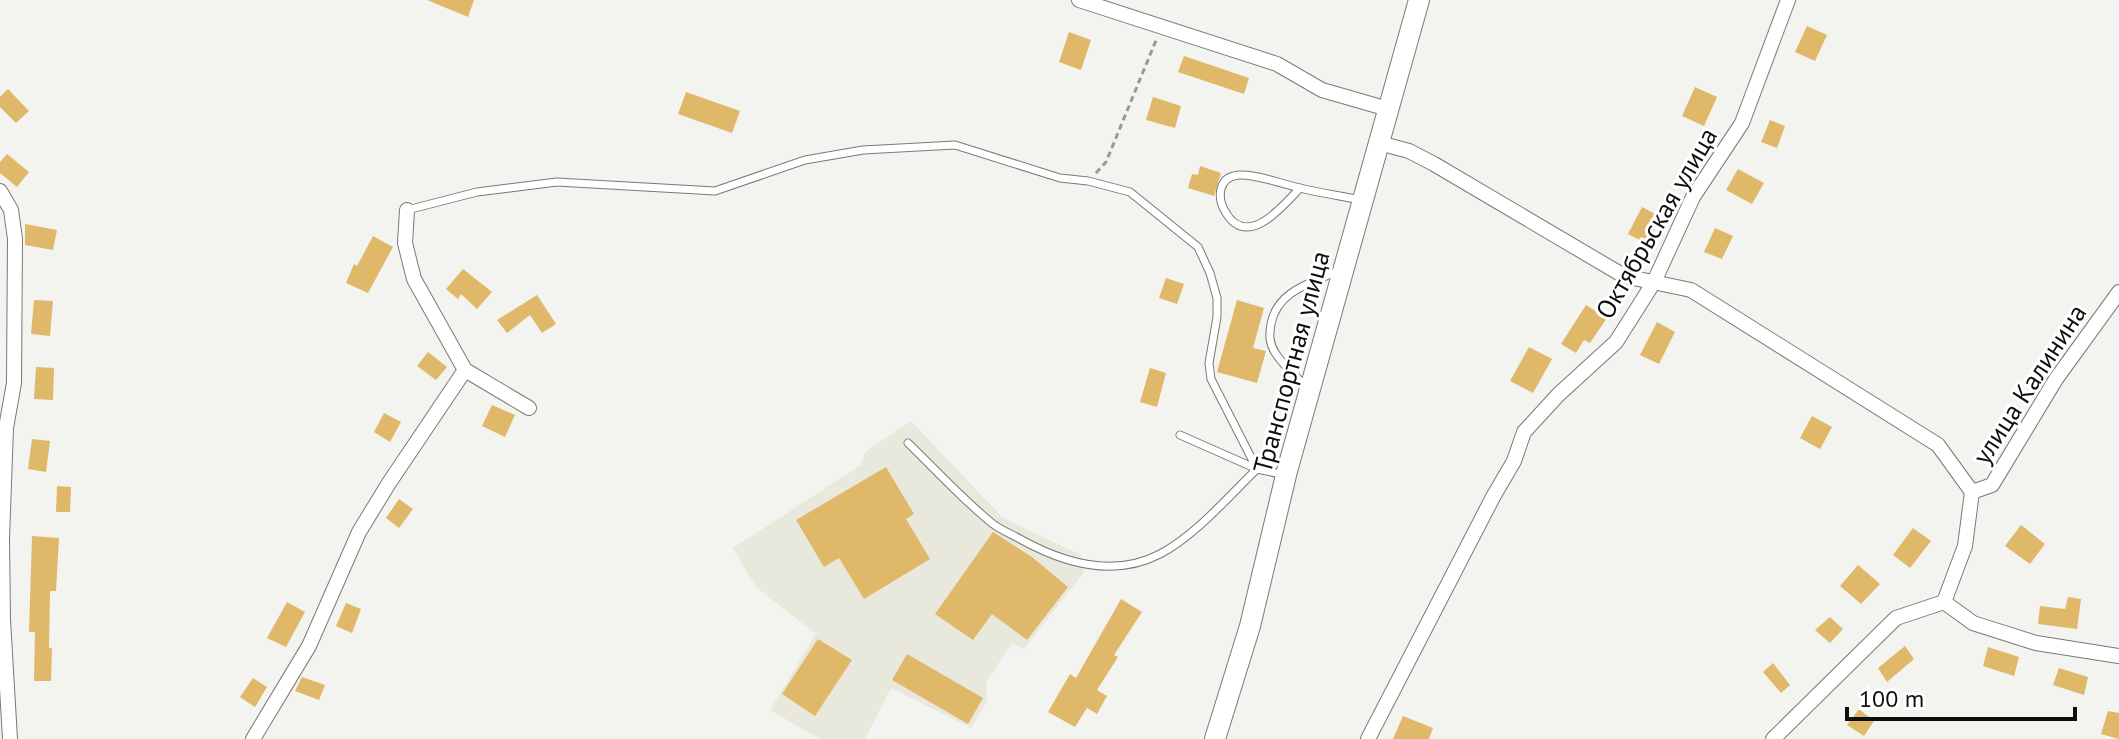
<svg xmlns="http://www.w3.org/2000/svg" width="2119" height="739" font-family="'PT Sans',sans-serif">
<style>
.built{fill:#e9e8dc}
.building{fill:#e0b86a}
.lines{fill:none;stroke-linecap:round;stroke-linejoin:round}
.service-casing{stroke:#797975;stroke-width:9}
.minor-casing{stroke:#797975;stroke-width:16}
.secondary-casing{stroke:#797975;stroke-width:22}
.path{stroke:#989895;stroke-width:3;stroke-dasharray:6 4;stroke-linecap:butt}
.service{stroke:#fff;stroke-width:7}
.minor{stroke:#fff;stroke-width:14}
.secondary{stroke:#fff;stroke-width:20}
.labels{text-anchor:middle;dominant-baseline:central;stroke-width:6;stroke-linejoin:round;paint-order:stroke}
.street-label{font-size:26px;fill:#0e0e0d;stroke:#fff}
</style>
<rect width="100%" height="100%" fill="#f3f3ef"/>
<path class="built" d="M911 421 1003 518 1081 555 1084 572 1024 649 1012 643 986 682 987 702 971 728 891 688 865 739H820L770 710 816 634 756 587 733 548 861 465 865 452Z"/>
<path class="building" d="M427 0H474L468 17Z
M1807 26 1827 35 1815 61 1795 52Z
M1069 32 1091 40 1081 70 1059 62Z
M1184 56 1249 78 1244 94 1178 72Z
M1695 87 1717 97 1704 126 1682 116Z
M8 89 29 111 16 123 0 107V97Z
M686 92 740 111 732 133 678 114Z
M1153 97 1181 106 1175 128 1146 120Z
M1770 120 1785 126 1777 148 1761 142Z
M7 154 29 172 17 187 0 173V162Z
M1200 166 1221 173 1214 196 1188 188 1192 174 1198 175Z
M1738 169 1764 183 1752 204 1726 190Z
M1642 207 1661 217 1647 244 1628 234Z
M25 224 57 230 53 250 25 245Z
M1715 228 1733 236 1722 259 1704 252Z
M373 236 393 247 368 293 346 283 354 264 357 266Z
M463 269 492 292 477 309 461 294 458 299 446 289Z
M1166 278 1184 284 1177 304 1159 298Z
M537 295 556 324 542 333 530 315 507 333 497 320Z
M34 300 53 301 50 336 31 334Z
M1237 300 1264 308 1253 348 1266 351 1257 383 1217 372Z
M1586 305 1607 318 1590 343 1584 340 1576 353 1561 344Z
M1657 322 1675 332 1659 364 1640 355Z
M1529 347 1552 359 1533 393 1510 381Z
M428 352 447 367 436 380 417 366Z
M36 367 54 368 53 400 34 399Z
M1150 368 1166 373 1157 407 1140 402Z
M492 405 515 415 505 437 482 426Z
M384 413 401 422 390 442 374 432Z
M1812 416 1832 427 1820 449 1800 438Z
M32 439 50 441 46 472 28 469Z
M886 467 914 514 906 519 930 559 864 599 839 558 824 567 796 520Z
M57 486 71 487 70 512H56Z
M399 499 413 509 399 528 386 518Z
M2021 525 2045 544 2030 564 2005 546Z
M1913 528 1931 541 1910 568 1893 555Z
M993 532 1032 557 1068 587 1027 640 992 614 973 640 935 614Z
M32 536 59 538 56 591H50L49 648H52L51 681H34L35 632H29Z
M1858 565 1880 584 1861 604 1840 586Z
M2068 597 2081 599 2077 629 2038 624 2040 606 2065 609Z
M1121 599 1142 612 1114 655 1118 657 1097 690 1107 696 1097 714 1087 708 1075 727 1048 712 1070 674 1076 678Z
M287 602 305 612 286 647 267 638Z
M346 603 361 609 352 633 336 626Z
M1830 617 1843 629 1830 643 1815 630Z
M818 639 852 660 815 716 782 694Z
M1905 646 1914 659 1887 682 1878 668Z
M1988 647 2019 657 2014 676 1983 666Z
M907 654 983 698 968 724 892 680Z
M1773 663 1790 685 1781 693 1763 672Z
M2059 668 2088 677 2084 695 2053 685Z
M302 677 325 685 319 700 295 691Z
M253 678 267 687 255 707 240 697Z
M1859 709 1874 721 1864 736 1847 725Z
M2108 711 2119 713V739L2101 734Z
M1403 716 1433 728 1429 739H1393Z"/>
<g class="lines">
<defs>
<path id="service" d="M1300 188C1283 206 1248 249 1226 213 1217 199 1217 177 1239 175 1258 174 1281 184 1300 188 1320 193 1341 196 1361 200
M407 210 477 192 557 182 715 191 805 160 863 150 955 145 1060 178 1088 181 1130 192 1198 247 1210 273 1217 298V317L1209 363 1211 379 1257 469
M1307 387C1296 377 1284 366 1276 354 1269 344 1269 335 1271 324 1277 291 1311 283 1338 271
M1180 435 1257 469
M908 443C936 470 963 500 993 524 1001 530 1011 534 1020 539 1063 563 1114 578 1160 554 1195 536 1229 496 1257 469L1285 475"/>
<path id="minor" d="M1079 0 1277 64 1322 90 1388 109
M1379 143 1409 151 1434 164 1624 276 1691 290 1938 445 1972 492 1965 546 1944 602 1973 623 2036 643 2119 656
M0 191 11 210 15 239 14 383 6 428 2 539 3 620 10 739
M407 210 405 243 414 279 465 370 529 408
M1972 492 1992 485 2056 379 2119 292
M253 739 309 646 359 532 389 483 465 370
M1368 739 1493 497 1514 461 1524 432 1558 395 1616 342 1654 282 1693 197 1742 123 1788 0
M1773 739 1896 618 1944 602"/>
<path id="secondary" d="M1215 739 1250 626 1287 471 1419 0"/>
</defs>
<use href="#service" class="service-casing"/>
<use href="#minor" class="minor-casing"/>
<use href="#secondary" class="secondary-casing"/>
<path class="path" d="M1096 173 1106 162 1157 38"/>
<use href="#service" class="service"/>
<use href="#minor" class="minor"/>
<use href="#secondary" class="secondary"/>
</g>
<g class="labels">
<g class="street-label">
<text transform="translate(1656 223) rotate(-60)">Октябрьская улица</text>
<text transform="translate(1291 362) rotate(-75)">Транспортная улица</text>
<text transform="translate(2029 384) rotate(-57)">улица Калинина</text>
</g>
</g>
<path d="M1847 707v12h228v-12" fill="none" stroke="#0e0e0d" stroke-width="4"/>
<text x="1859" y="707" font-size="24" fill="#0e0e0d" stroke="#ffffff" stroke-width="6" paint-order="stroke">100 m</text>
</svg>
